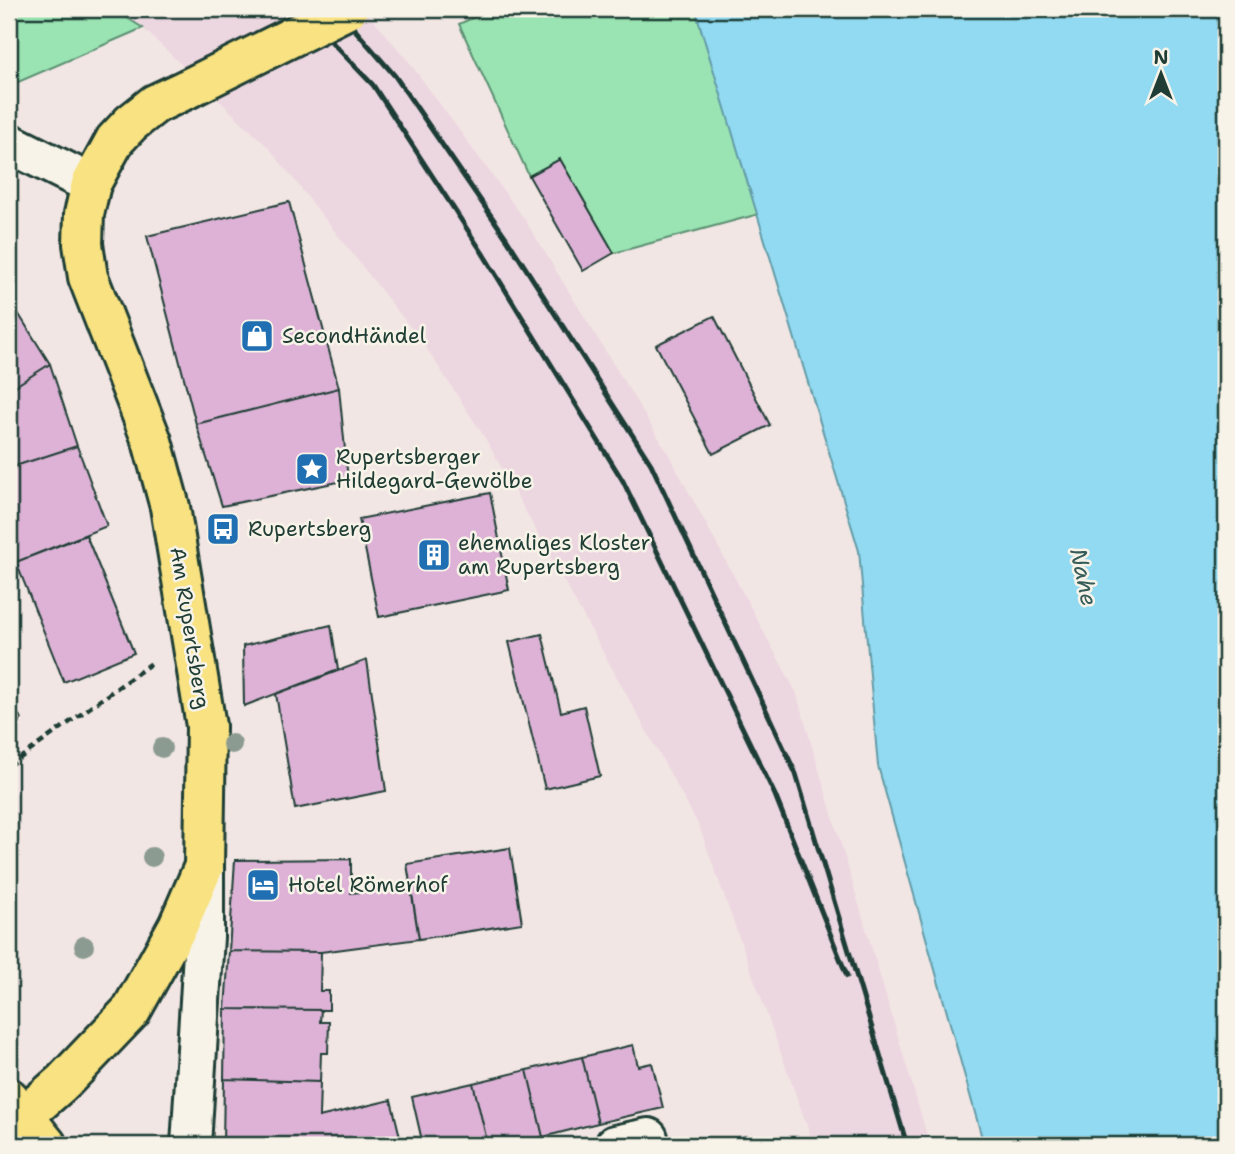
<svg xmlns="http://www.w3.org/2000/svg" width="1235" height="1154" font-family="'Shantell Sans',sans-serif">
<style>
.built{fill:#ecd6e0}
.green{fill:#9ae3b2;stroke:#5c9073;stroke-width:2}
.water{fill:#91daf2;stroke:#639ba6;stroke-width:2}
.building{fill:#ddb2d6;stroke:#1f3d34;stroke-width:2}
.lines{fill:none;stroke-linecap:round;stroke-linejoin:round}
.minor-casing{stroke:#1f3d34;stroke-width:44}
.major-casing{stroke:#1f3d34;stroke-width:44}
.path{stroke:#1f3d34;stroke-width:4.5;stroke-dasharray:7 5;stroke-linecap:butt}
.minor{stroke:#f7f3e8;stroke-width:38}
.major{stroke:#f8e281;stroke-width:38}
.rail{stroke:#1f3d34;stroke-width:5}
.major-bridge-casing{stroke:#1f3d34;stroke-width:44;stroke-linecap:butt}
.major-bridge{stroke:#f8e281;stroke-width:38}
.tree{fill:#8c9b91}
.labels{text-anchor:middle;dominant-baseline:central;stroke-width:5;stroke-linejoin:round;paint-order:stroke}
.poi-label{font-size:21px;fill:#1f3d34;stroke:#f7f3e8;text-anchor:start}
.street-label{font-size:21px;fill:#1f3d34;stroke:#f7f3e8}
.water-label{font-size:23px;font-style:italic;fill:#365c5a;stroke:#f7f3e8}
</style>
<rect width="100%" height="100%" fill="#f2e6e4"/>
<filter id="ink" filterUnits="userSpaceOnUse"><feTurbulence type="fractalNoise" baseFrequency=".0143" numOctaves="2"/><feDisplacementMap in="SourceGraphic" scale="14" xChannelSelector="R" yChannelSelector="G"/><feConvolveMatrix kernelMatrix="1 2 1 2 8 2 1 2 1" color-interpolation-filters="sRGB"/></filter>
<g filter="url(#ink)">
<path class="built" d="M113 9H364L409 62 525 220 668 453 796 692 930 1145H814L699 826 485 438 425 346 269 148 143 28Z"/>
<path class="green" d="M9 9H113L143 28 9 86Z
M492 9H695L759 214 614 253 560 159 529 176 459 24Z"/>
<path class="water" d="M695 9H1226V1145H984L878 766 859 551Z"/>
<path class="building" d="M560 159 614 253 583 271 529 176Z
M289 202 339 388 196 424 147 236Z
M18 313 50 364 9 390V319Z
M714 316 770 425 713 454 656 345Z
M50 364 77 446 9 468V390Z
M339 388 348 480 222 506 196 424Z
M77 446 107 526 16 562 9 542V468Z
M490 493 509 590 379 617 359 519Z
M86 535 134 653 64 682 16 562Z
M331 625 338 670 244 706 243 646Z
M542 634 561 712 584 706 600 776 545 789 509 642Z
M367 660 386 791 295 809 276 694Z
M9 704 22 719 9 730Z
M510 848 522 923 419 939 407 864Z
M351 859V893L411 887 419 939 321 952 229 951 235 860Z
M229 951 321 952 320 991H329V1010L225 1009Z
M225 1009 321 1010 320 1022H329L328 1053H321L320 1082 224 1079Z
M633 1045 638 1066 652 1063 663 1108 598 1123 582 1057Z
M582 1057 598 1123 543 1137 527 1070Z
M527 1070 543 1137 508 1145H488L473 1083Z
M224 1079 320 1082 319 1117 391 1100 402 1145H223Z
M473 1083 488 1145H423L412 1097Z
M746 1136 748 1145H710Z"/>
<g class="lines">
<defs>
<path id="minor" d="M9 143 91 184
M191 1145 204 937V866
M615 1145 648 1138"/>
<path id="major" d="M9 1098 47 1145
M23 1117 64 1081 131 1011 178 926 204 866 206 726 170 507 152 441 88 277 83 244 84 214 91 184 115 140 131 123 155 104 187 89"/>
</defs>
<use href="#minor" class="minor-casing"/>
<use href="#major" class="major-casing"/>
<path class="path" d="M9 766 153 662"/>
<use href="#minor" class="minor"/>
<use href="#major" class="major"/>
<path class="rail" d="M300 9 373 85 482 252 623 481 775 795 847 976
M337 9 395 76 507 239 651 464 796 774 907 1145"/>
<defs>
<path id="major-bridge" d="M187 89 348 9"/>
</defs>
<use href="#major-bridge" class="major-bridge-casing"/>
<use href="#major-bridge" class="major-bridge"/>
</g>
<g class="tree">
<circle cx="232" cy="744" r="10"/>
<circle cx="162" cy="748" r="10"/>
<circle cx="152" cy="857" r="10"/>
<circle cx="84" cy="946" r="10"/>
</g>
</g>
<defs>
<symbol id="shop-square" viewBox="-11 -11 22 22"><rect x="-9" y="-9" width="18" height="18" rx="4" fill="#1f6fb2" stroke="#f7f3e8"/><path d="M-5-2.5h2.3a2.7 3.5 0 0 1 5.4 0H5L5.5 6h-11ZM-1.5-2.5h3a1.5 2.3 0 0 0-3 0Z" fill="#fff"/></symbol>
<symbol id="sight-square" viewBox="-11 -11 22 22"><rect x="-9" y="-9" width="18" height="18" rx="4" fill="#1f6fb2" stroke="#f7f3e8"/><path d="M0-6L1.8-2.2L6-1.7L2.9 1.2L3.7 5.4L0 3.3L-3.7 5.4L-2.9 1.2L-6-1.7L-1.8-2.2Z" fill="#fff"/></symbol>
<symbol id="bus-square" viewBox="-11 -11 22 22"><rect x="-9" y="-9" width="18" height="18" rx="4" fill="#1f6fb2" stroke="#f7f3e8"/><path d="M-5-6H5V4H4V6H2V4H-2V6H-4V4H-5ZM-3.5-4V0h7V-4ZM-3.5 1.2v1.5H-2V1.2ZM2 1.2v1.5H3.5V1.2Z" fill="#fff"/></symbol>
<symbol id="building-square" viewBox="-11 -11 22 22"><rect x="-9" y="-9" width="18" height="18" rx="4" fill="#1f6fb2" stroke="#f7f3e8"/><path d="M-4-6H4V6H1V3H-1V6H-4ZM-2.5-4.3h1.7v1.8h-1.7ZM.8-4.3h1.7v1.8H.8ZM-2.5-1h1.7V.8h-1.7ZM.8-1h1.7V.8H.8Z" fill="#fff"/></symbol>
<symbol id="hotel-square" viewBox="-11 -11 22 22"><rect x="-9" y="-9" width="18" height="18" rx="4" fill="#1f6fb2" stroke="#f7f3e8"/><path d="M-6-4.5h1.5V1H6V5H4.5V3h-9V5H-6ZM-4 0a1.8 1.8 0 1 1 3.6 0ZM.5 0V-2.5h3Q6-2.5 6 0Z" fill="#fff"/></symbol>
</defs>
<g fill-rule="evenodd">
<use href="#shop-square" x="238" y="317" width="38" height="38"/>
<use href="#sight-square" x="293" y="450" width="38" height="38"/>
<use href="#bus-square" x="204" y="510" width="38" height="38"/>
<use href="#building-square" x="415" y="536" width="38" height="38"/>
<use href="#hotel-square" x="244" y="866" width="38" height="38"/>
</g>
<g class="labels">
<g class="poi-label">
<text x="282" y="336">SecondHändel</text>
<text x="336" y="457">Rupertsberger<tspan x="336" dy="24">Hildegard-Gewölbe</tspan></text>
<text x="248" y="529">Rupertsberg</text>
<text x="458" y="543">ehemaliges Kloster<tspan x="458" dy="24">am Rupertsberg</tspan></text>
<text x="288" y="885">Hotel Römerhof</text>
</g>
<g class="street-label">
<text transform="translate(190 628) rotate(81)">Am Rupertsberg</text>
</g>
<g class="water-label">
<text transform="translate(1084 577) rotate(78)">Nahe</text>
</g>
</g>
<rect width="1235" height="1154" fill="none" stroke="#f7f3e8" stroke-width="35"/>
<rect x="18" y="18" width="1200" height="1119" fill="none" stroke="#1f3d34" stroke-width="2.5" filter="url(#ink)"/>
<g transform="translate(1161 74)" stroke="#f7f3e8" stroke-width="5" paint-order="stroke">
<path d="M0-5L12 26L0 18L-12 26Z" fill="#1f3d34"/>
<text y="-10" font-size="19" font-weight="bold" text-anchor="middle" fill="#1f3d34">N</text>
</g>
</svg>
